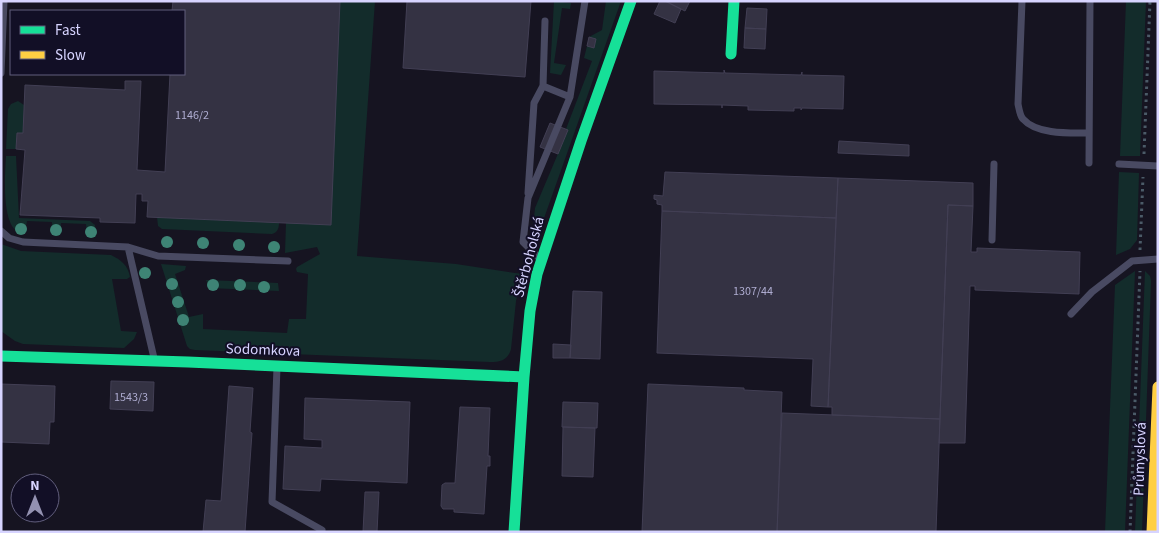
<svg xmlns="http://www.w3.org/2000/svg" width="1159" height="533" font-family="'Source Sans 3',sans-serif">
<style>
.green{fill:#132c2b}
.building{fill:#343243;stroke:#423f54}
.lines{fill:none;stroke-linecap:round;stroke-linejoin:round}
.path{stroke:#4b5b68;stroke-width:3;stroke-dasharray:2.5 4;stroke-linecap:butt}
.lane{stroke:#494a62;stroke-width:7}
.fast{stroke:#16e098;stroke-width:11}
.slow{stroke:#ffcf43;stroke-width:11}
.tree{fill:#3e8475}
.labels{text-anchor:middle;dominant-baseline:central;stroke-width:4;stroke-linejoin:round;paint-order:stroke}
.number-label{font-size:12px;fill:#aeacd0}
.street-label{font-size:15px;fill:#d7d4ff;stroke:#120f26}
</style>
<rect width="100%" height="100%" fill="#161421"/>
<path class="green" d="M340 1H375L357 256 456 264 522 274 516 301 511 349C508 360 501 362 490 362L195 350 190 349 187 346 161 264 186 266 185 270 175 274 189 317 203 314V329L287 333 289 319H306L308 274 297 272 296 269 297 267 320 254 317 247 285 253 286 223Z
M554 1 571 3 570 9 562 8 554 63 566 65 561 75 550 73Z
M606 1H621L537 238 532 237 535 208 568 130 566 129 592 61 584 58 587 46 594 48 596 39 589 37 602 30Z
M1126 1H1146L1140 156H1120Z
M18 101 24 105 23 133H17L16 149H6L8 109 11 104Z
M6 156H16L19 218 90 221 95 225 96 237 87 236 86 224 61 223 60 235 58 236 52 234V222L27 221 25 233C0 236 5 174 6 156Z
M1119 172 1139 173 1137 240 1130 249 1116 255Z
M157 217 279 222C279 228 278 232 272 234L162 229 158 226Z
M1 244 21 251 111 255C121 260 128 265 130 277L127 279H112L121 331 137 332 134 339 124 348 23 344 15 341 1 331Z
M1135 271 1125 532H1105L1115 285Z
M1145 271 1150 276 1151 281 1142 532H1135Z
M206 280 278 283 279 291 209 288Z"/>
<path class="building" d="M173 1H340L331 225 147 217 148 201H142V194H136L135 223 100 222V218L20 215 25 150 16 149 17 133H23L25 85 125 90V81H141L137 170 165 172 170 74H184V11H172Z
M407 1H531L525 77 403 68Z
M660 1H665L681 9 675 23 654 14Z
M665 1H690L685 11Z
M747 8 767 9 766 29 745 28Z
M745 28 766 29 765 49 744 48Z
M589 37 596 39 594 48 587 46Z
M724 70 725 73 801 75 802 72V75L844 76 843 109 802 108 801 110V108H794V111L748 110V106L722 105V108V105L654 104V71L724 73Z
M550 123 568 130 558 154 540 147Z
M839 141 909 145V156L838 153Z
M665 172 838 178 836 218 662 211V205L657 204V200L654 199V195L663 196Z
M838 178 973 183V206L948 205 940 419 832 415V407H828Z
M948 205 973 206 971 252H977V248L1080 252 1079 294 975 290V286H970L965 443H939Z
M662 211 836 218 828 407 811 406 813 359 657 353Z
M573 291 602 292 600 359 570 358Z
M553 344 571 345 570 358H553Z
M111 381 154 382 153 411 110 409Z
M1 384 55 386 54 422H50L49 444 1 442Z
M648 384 744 388V390L782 392 777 532H642Z
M229 386 253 388 250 432 252 433 245 532H203L206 500 221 501Z
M305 398 410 402 407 483 321 479 320 491 283 489 285 446 322 448V440L304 439Z
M563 402 598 403 597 428 562 427Z
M460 407 490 408 488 456H490V466H487L484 514 454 512V509H443L441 506 442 485 445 483H455Z
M782 413 940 419 936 532H777Z
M563 427 595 428 593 477 562 476Z
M365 492H379L377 532H363Z"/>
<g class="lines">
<path class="path" d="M1144 154 1150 1
M1140 250 1143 177
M1130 532 1140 271"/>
<path class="lane" d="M1022 1 1018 104C1019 109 1020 116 1023 119 1037 135 1071 133 1089 133
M545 21 543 86 570 97
M1 73 4 1
M1089 163 1090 1
M1119 164 1158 166
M528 193 534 103 543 86
M1 231 9 238 23 242 128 247 158 256 288 261
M992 240 994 164
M128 247 154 358
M540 259 523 242 528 198 570 97 585 1
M1071 314 1092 292 1132 261 1158 259
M277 367 272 502 322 530"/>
<path class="fast" d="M731 54 734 1
M1 356 188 362 524 377
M514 532 524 377 530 311 537 274 581 141 631 1"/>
<path class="slow" d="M1152 532 1158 387"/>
</g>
<g class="tree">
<circle cx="21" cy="229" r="6"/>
<circle cx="56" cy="230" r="6"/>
<circle cx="91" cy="232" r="6"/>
<circle cx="167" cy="242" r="6"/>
<circle cx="203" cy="243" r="6"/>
<circle cx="239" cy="245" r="6"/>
<circle cx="274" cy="247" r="6"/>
<circle cx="145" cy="273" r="6"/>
<circle cx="172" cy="284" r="6"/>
<circle cx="213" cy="285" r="6"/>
<circle cx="240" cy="285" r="6"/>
<circle cx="264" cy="287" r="6"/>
<circle cx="178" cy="302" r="6"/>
<circle cx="183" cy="320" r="6"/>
</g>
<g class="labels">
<g class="number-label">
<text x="192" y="115">1146/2</text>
<text x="753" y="291">1307/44</text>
<text x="131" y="397">1543/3</text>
</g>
<g class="street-label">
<text transform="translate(529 257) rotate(-75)">Štěrboholská</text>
<text transform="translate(263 350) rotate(2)">Sodomkova</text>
<text transform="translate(1140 459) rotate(-88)">Průmyslová</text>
</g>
</g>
<rect width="1159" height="533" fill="none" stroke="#d7d4ff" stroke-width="5"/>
<rect x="10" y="10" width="175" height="65" fill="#120f26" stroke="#615e7d"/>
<rect x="20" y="26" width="25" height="8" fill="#16e098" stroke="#615e7d"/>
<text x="55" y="35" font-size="15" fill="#d7d4ff">Fast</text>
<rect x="20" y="51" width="25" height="8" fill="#ffcf43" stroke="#615e7d"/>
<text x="55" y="60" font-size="15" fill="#d7d4ff">Slow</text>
<g transform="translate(35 498)"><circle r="24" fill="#120f26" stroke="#615e7d"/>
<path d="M0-4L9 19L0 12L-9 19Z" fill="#9391b1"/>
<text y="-8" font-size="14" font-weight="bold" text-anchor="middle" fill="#d7d4ff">N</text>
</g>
</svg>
